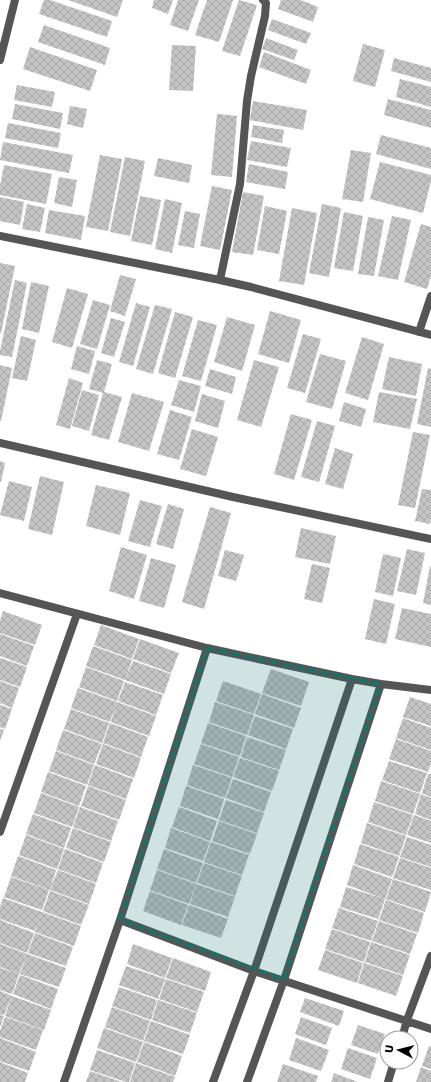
<svg xmlns="http://www.w3.org/2000/svg" width="431" height="1082" font-family="Rubik,sans-serif">
<style>
.building{fill:url(#building-cross-hatch)}
.lines{fill:none;stroke-linecap:round;stroke-linejoin:round}
.minor{stroke:#555;stroke-width:8}
.marked{fill:#0f766e;fill-opacity:0.2;stroke:#0f766e;stroke-width:3;stroke-dasharray:8 5;stroke-linejoin:round}
</style>
<defs>
<pattern id="building-cross-hatch" width="8" height="8" patternUnits="userSpaceOnUse"><rect width="8" height="8" fill="#c4c4c4"/><path d="M0 0l8 8M0 8l8-8" fill="none" stroke="#a7a7a7"/></pattern>
</defs>
<rect width="100%" height="100%" fill="#fff"/>
<path class="building" d="M44 0H50L112 21 107 37 39 14Z
M68 0H123L117 17Z
M154 0H173L168 14 152 8Z
M178 0H199L188 31 170 25Z
M207 0H233L219 42 195 35Z
M239 0 257 5 240 56 222 51Z
M281 0H301L318 7 313 22 278 9Z
M272 19 311 33 306 44 268 30Z
M44 25 110 48 105 65 38 42Z
M266 38 298 50 294 60 262 49Z
M363 44 385 50 375 87 353 81Z
M172 45 196 46 193 91 169 90Z
M30 47 97 70 90 91 23 69Z
M264 52 311 70 306 84 259 67Z
M394 58 431 68V82L391 71Z
M400 79 431 87V107L396 97Z
M17 85 55 92 52 107 14 100Z
M388 99 431 110V128L384 115Z
M253 101 307 110 303 130 250 120Z
M15 104 63 113 60 129 12 119Z
M70 106 87 109 83 128 67 124Z
M217 114 237 116 232 177 211 175Z
M8 123 61 133 58 148 5 138Z
M253 125 284 130 282 143 251 137Z
M381 135 431 148V169L376 154Z
M251 141 291 148 287 167 247 160Z
M3 142 73 155 69 173 0 160Z
M351 150 371 153 363 202 342 199Z
M100 155 122 159 108 231 86 227Z
M125 157 145 161 130 236 110 232Z
M158 158 192 165 189 183 154 176Z
M380 162 431 175V181L423 213 370 199Z
M249 164 288 172 285 189 246 182Z
M4 165 52 174 46 204 0 195V186Z
M59 177 77 180 72 207 54 203Z
M212 186 232 190 220 250 200 246Z
M243 192 264 196 253 255 232 252Z
M140 196 161 200 152 245 131 241Z
M0 197 24 202 20 225 0 221Z
M165 199 182 203 172 253 155 249Z
M27 204 45 208 40 232 22 229Z
M322 204 341 208 329 277 309 273Z
M265 206 287 211 279 254 257 250Z
M292 208 317 213 304 285 279 281Z
M49 210 85 216 81 240 45 233Z
M185 211 200 214 194 248 178 245Z
M344 212 363 216 353 271 334 268Z
M392 216 411 220 398 280 378 276Z
M368 217 384 220 374 276 358 274Z
M421 224 431 227V276L427 289 404 282Z
M0 263 15 266 1 333H0Z
M120 275 136 279 125 316 110 311Z
M15 280 27 283 12 357 0 355V351Z
M31 282 49 286 39 333 22 329Z
M67 288 88 294 72 348 52 342Z
M93 300 110 305 97 349 80 344Z
M136 303 150 307 133 366 119 362Z
M155 305 172 309 153 374 136 369Z
M270 311 301 320 289 363 258 354Z
M175 312 193 317 175 378 158 373Z
M227 317 255 325 242 371 214 362Z
M111 318 125 322 114 357 101 353Z
M198 320 217 325 201 381 182 376Z
M303 334 321 339 305 393 287 388Z
M21 336 36 340 27 381 12 378Z
M362 337 384 344 368 400 345 393Z
M77 346 95 351 89 374 71 369Z
M320 354 346 361 332 409 306 402Z
M389 357 422 364 416 396 382 389Z
M97 360 112 364 104 392 122 397 109 440 91 435 103 393 89 389Z
M254 360 279 367 261 427 237 420Z
M0 365 12 368 1 421H0Z
M428 368 431 369V427L417 424Z
M210 369 236 377 232 394 205 386Z
M69 378 83 383 70 429 56 425Z
M179 380 201 386 194 412 171 405Z
M82 390 99 395 89 431 72 426Z
M379 392 417 399 410 429 373 422Z
M132 393 164 402 149 451 118 442Z
M202 394 225 401 218 428 195 421Z
M344 402 366 409 361 427 339 421Z
M170 410 192 417 179 460 157 454Z
M291 414 312 420 294 480 274 474Z
M317 421 335 426 319 482 301 477Z
M192 429 218 437 206 476 180 469Z
M413 432 430 435 415 508 398 505Z
M335 448 353 454 343 489 325 484Z
M0 461 5 463 1 482H0Z
M40 476 64 482 52 535 28 529Z
M9 481 32 487 24 521 0 515Z
M96 485 130 493 120 535 86 526Z
M422 489 431 490V518L430 524 415 521Z
M140 500 162 506 150 547 128 541Z
M168 504 184 509 173 549 156 544Z
M210 507 231 513 204 609 182 602Z
M301 528 336 536 330 564 295 557Z
M121 547 147 555 134 599 109 591Z
M407 549 425 553 416 595 397 591Z
M225 550 244 555 236 581 218 576Z
M383 554 401 558 393 596 375 592Z
M151 558 176 565 164 608 139 601Z
M312 564 330 568 322 603 304 599Z
M430 566 431 567V605L423 603Z
M374 599 395 604 386 644 365 639Z
M402 608 431 614V647L395 639Z
M3 611 42 625 35 645 0 633V621Z
M101 625 139 639 132 659 94 645Z
M0 634 34 646 27 666 0 656Z
M140 639 179 653 171 673 133 659Z
M93 646 132 660 125 680 86 666Z
M0 658 27 667 20 687 0 680Z
M133 661 171 674 164 694 125 680Z
M86 667 124 681 117 701 79 687Z
M271 669 309 682 301 706 262 693Z
M0 681 19 688 12 708 0 703Z
M223 681 261 694 254 714 216 701Z
M125 682 163 695 156 715 118 701Z
M78 688 117 702 110 722 71 708Z
M262 694 301 708 294 728 255 714Z
M410 697 431 704V726L403 717Z
M117 702 156 716 149 736 111 722Z
M215 702 254 715 247 735 209 722Z
M0 705 12 709 5 729 0 727Z
M71 709 109 723 102 743 64 729Z
M255 716 293 729 286 749 248 735Z
M403 718 431 728V750L396 738Z
M110 723 148 737 141 757 103 743Z
M208 723 246 736 240 756 201 743Z
M0 729 4 730 0 741Z
M63 730 102 744 94 764 56 750Z
M247 737 286 750 279 770 241 757Z
M396 739 431 751V763L428 772 389 759Z
M103 744 141 758 134 778 96 764Z
M201 744 239 757 232 777 194 764Z
M56 751 94 765 87 785 49 771Z
M240 758 279 771 272 791 233 777Z
M389 761 427 773 420 793 382 780Z
M95 765 133 779 126 799 88 785Z
M193 765 232 778 225 798 187 785Z
M48 772 86 786 79 806 41 792Z
M428 774H431V797L422 793Z
M233 779 271 792 264 812 226 798Z
M381 781 420 794 413 814 375 801Z
M88 786 126 800 119 820 81 806Z
M186 786 224 799 218 819 180 806Z
M41 793 79 807 72 827 34 813Z
M421 794 431 798V820L415 814Z
M226 800 264 813 257 833 219 820Z
M374 802 413 815 406 835 368 822Z
M80 807 118 821 111 841 73 827Z
M179 807 217 821 210 841 172 827Z
M33 814 71 828 64 848 26 834Z
M414 815 431 821V843L407 835Z
M219 821 257 834 250 854 212 841Z
M367 823 406 836 399 856 361 843Z
M73 828 111 842 104 862 66 848Z
M171 828 210 842 203 861 165 848Z
M26 835 64 849 57 869 19 855Z
M407 837 431 845V867L400 857Z
M211 842 249 855 242 875 204 862Z
M360 844 399 857 392 877 354 864Z
M65 849 103 863 96 883 58 869Z
M164 849 203 863 196 883 157 869Z
M18 856 56 870 50 890 11 876Z
M400 858 431 868V890L393 878Z
M204 863 242 876 235 896 197 883Z
M353 865 392 879 385 899 347 885Z
M58 870 96 884 89 904 50 890Z
M157 870 196 884 189 904 150 890Z
M11 877 49 890 42 910 4 897Z
M393 879 431 892 425 912 386 899Z
M196 884 235 897 228 917 190 904Z
M346 887 385 899 378 919 340 907Z
M50 891 89 905 81 925 43 911Z
M150 891 188 905 181 925 143 911Z
M3 898 42 912 35 931 0 919V907Z
M386 900 424 913 418 933 379 920Z
M189 905 228 919 221 938 182 925Z
M339 908 378 921 371 941 332 928Z
M42 912 81 926 74 946 35 932Z
M0 920 34 933 27 953 0 943Z
M379 921 417 934 410 954 372 941Z
M332 929 370 942 364 962 325 949Z
M35 933 73 947 66 966 28 953Z
M371 942 410 955 403 975 365 962Z
M0 944 27 954 19 974 0 967Z
M133 944 172 958 165 978 127 964Z
M325 950 363 963 357 983 318 970Z
M27 954 66 968 59 987 20 974Z
M173 958 211 972 205 991 166 978Z
M364 963 403 976 396 996 358 983Z
M126 966 165 979 158 999 119 985Z
M0 968 19 974 12 994 0 990Z
M20 975 58 989 51 1009 13 994Z
M166 979 204 992 197 1012 159 999Z
M119 987 157 1000 151 1020 112 1006Z
M0 991 12 996 4 1015 0 1014Z
M12 996 51 1010 44 1030 5 1016Z
M305 998 344 1011 339 1026 300 1012Z
M158 1000 197 1013 190 1033 152 1020Z
M112 1007 150 1021 143 1041 105 1027Z
M0 1015 4 1016 0 1027Z
M5 1017 43 1030 36 1050 0 1037V1031Z
M301 1017 332 1028 326 1045 295 1034Z
M151 1021 190 1035 183 1054 144 1041Z
M358 1025 385 1034 378 1054 351 1045Z
M104 1028 143 1042 136 1062 97 1048Z
M0 1038 36 1052 29 1071 0 1061Z
M296 1038 329 1050 321 1071 289 1060Z
M144 1042 182 1056 175 1076 137 1062Z
M429 1046 431 1047V1069L422 1066Z
M348 1048 377 1058 370 1079 341 1069Z
M97 1050 135 1063 129 1082H126L90 1070Z
M0 1062 28 1073 25 1082H0Z
M136 1063 175 1077 173 1082H130Z
M283 1064 318 1076 316 1082H277Z
M421 1067 431 1071V1082H416Z
M90 1071 122 1082H86Z
M334 1073 358 1082H331Z"/>
<g class="lines">
<path class="minor" d="M0 60 15 0
M0 236 220 280 251 287 431 335
M220 280 240 184 247 101 251 76 265 16 266 3 263 0
M419 332 431 296
M0 443 233 497 431 539
M0 593 207 648 352 679 381 684 431 690
M0 832 77 614
M120 920 254 971 431 1029
M402 1038 407 1020 431 956
M64 1082 120 920 207 648
M213 1082 254 971 352 679
M247 1082 284 980 381 684
M388 1082 394 1062"/>
</g>
<path class="marked" d="M207 648 381 684 284 980 120 920Z"/>
<g transform="translate(399 1050) rotate(277)"><circle r="19" fill="#ffffff" stroke="#999999"/>
<path d="M0-3L7 15L0 10L-7 15Z" fill="#000000"/>
<text y="-6" font-size="11" font-weight="bold" text-anchor="middle" fill="#000000">U</text>
</g>
</svg>
